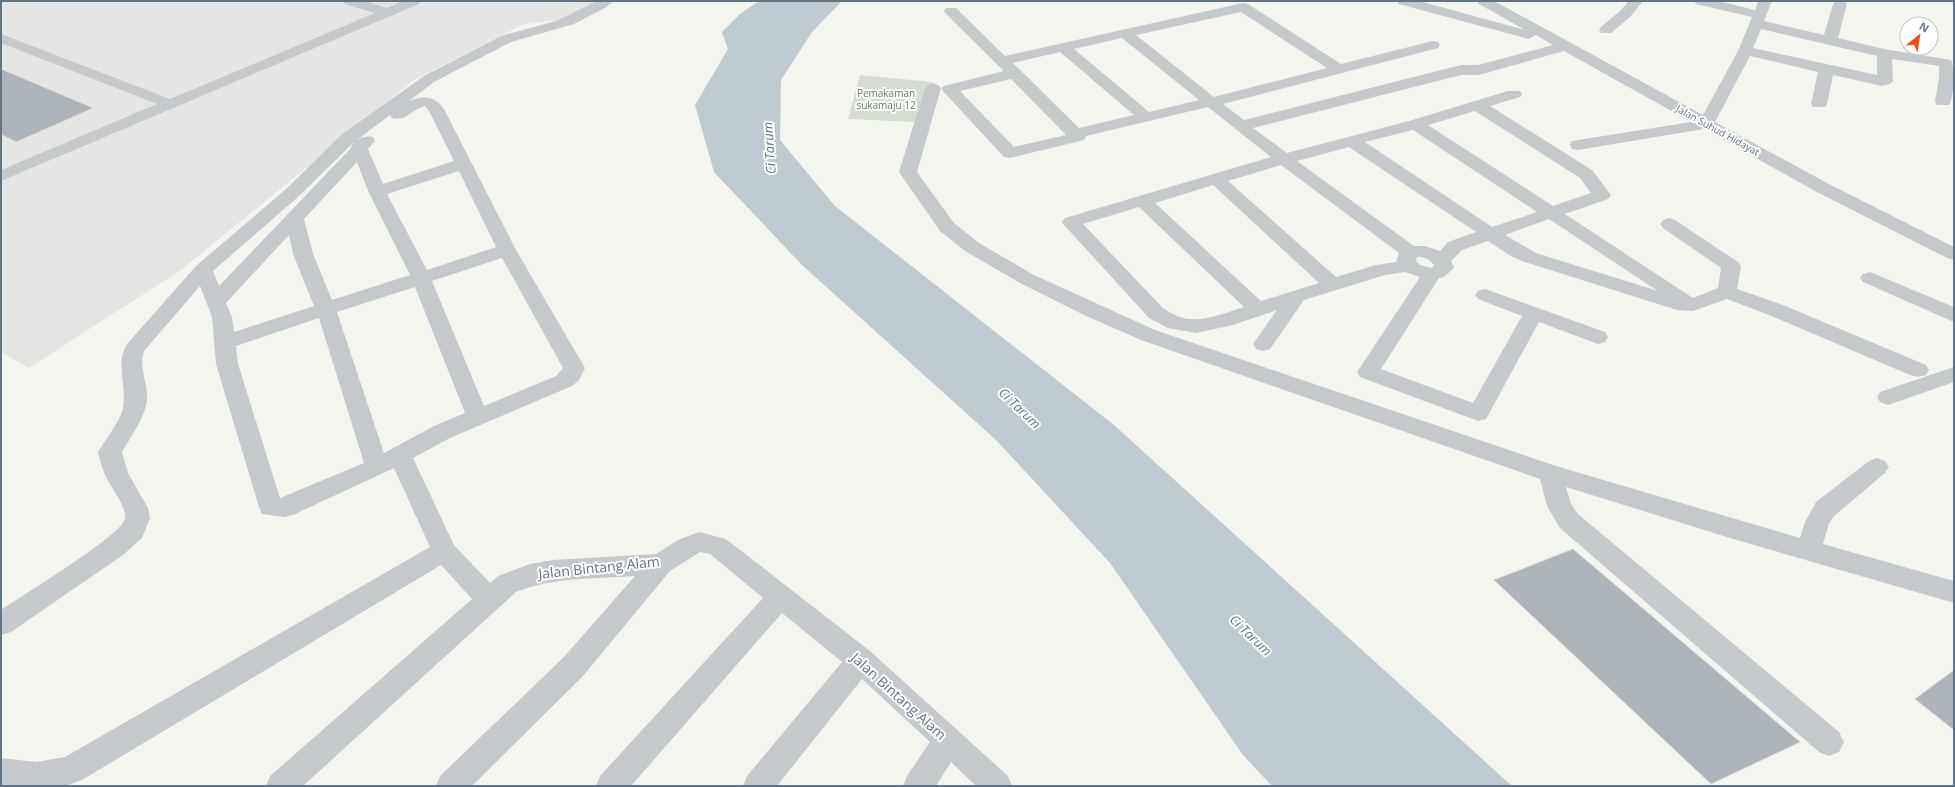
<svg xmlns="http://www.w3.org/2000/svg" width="1955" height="787" font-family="'Open Sans',sans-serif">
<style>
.built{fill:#e5e6e4}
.green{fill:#d5ddd1}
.water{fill:#bfcad0}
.building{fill:#acb4b9;stroke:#d6d6d3}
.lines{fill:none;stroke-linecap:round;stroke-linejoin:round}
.minor{fill:#c6c9cc;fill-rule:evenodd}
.labels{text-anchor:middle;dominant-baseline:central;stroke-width:4;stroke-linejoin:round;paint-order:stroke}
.far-park-label{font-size:10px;fill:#657b60;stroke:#fff}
.far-street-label{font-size:10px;fill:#617484;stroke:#fff}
.water-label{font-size:13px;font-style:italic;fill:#5c7782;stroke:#fff}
.near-street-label{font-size:14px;fill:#617484;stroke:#fff}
</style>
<rect width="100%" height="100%" fill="#f5f5f0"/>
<path class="built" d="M1 1H602L567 19 524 24 414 80 181 270 29 368 1 352Z"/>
<path class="green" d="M860 75 932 82 918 122 848 119Z"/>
<path class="water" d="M759 1H842L812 32 781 80 780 140 835 206 1114 425 1512 786H1272L1243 755 1110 563 996 440 802 265 714 172 695 105 728 49 722 32 740 14Z"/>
<path class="building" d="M1 69 93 108 16 142 1 134Z
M1573 549 1800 742 1711 784 1494 580Z
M1954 670V730L1915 699Z"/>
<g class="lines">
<path class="minor" d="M343 1H365L387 8 402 1H421L419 4 1 181V170L157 104 1 43V34L170 99 375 13 345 4Z
M597 1H614L605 8 574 24 511 42 434 82 409 101C424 95 435 96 444 109L516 250 585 368 579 380 572 386 450 438 413 458 454 545 490 583 498 576 530 564 553 560 656 554 678 540 699 532 726 539 870 651 1008 776 1012 786H976L951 762 936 786H903L907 776 930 742 862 679 777 786H743L747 776 842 662 782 613 631 786H596L600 776 763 598 710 554 700 552 670 571 583 676 472 786H436L440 776 563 658 635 576C595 579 553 577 516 592L303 786H266L270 776 472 599 441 565 82 780 65 786H1V758L36 762 65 757 430 547 394 468 293 515 284 517 262 514 259 507 216 364 212 317 200 286 144 351C139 365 146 379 147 394 148 415 132 434 122 452L128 473 148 508 150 518 142 538 123 555 11 632 1 635V610C20 597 122 535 125 519 127 507 110 486 105 475 102 468 100 460 98 452 105 440 121 420 123 408 127 387 115 363 127 344L196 266 286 189 341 135 424 76 501 36 556 21ZM425 106 429 111 454 161 383 184 368 149 375 141 373 137C364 135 353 140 351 148L219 286 213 271 298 197 353 143 390 115 392 118C406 122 412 109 425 106ZM357 162 368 191 410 275 332 300 313 254 304 219ZM459 171 496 247 427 270 387 194ZM289 235 293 254 314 306 234 332 232 317 226 303ZM502 258 563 368 556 376 484 406 432 281ZM415 287 465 413 434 426 384 453 337 312ZM319 318 364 463 280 498 238 364 236 346Z
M1397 1H1419L1525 30 1479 4 1477 1H1494L1703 115 1738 51 1752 17 1696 4 1694 1H1718L1755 10 1758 1H1772L1764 21 1824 35 1833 4 1835 1H1844L1847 4 1838 38 1884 49 1951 60C1955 68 1954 97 1949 105H1937L1935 102 1939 78V66L1892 59 1893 81 1890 84 1882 86 1833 75 1827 104 1825 107H1813L1811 104 1818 72 1750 56 1715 122 1827 183 1954 247V260L1947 258 1815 191 1704 129 1578 150 1572 149 1570 145 1572 141 1578 140 1691 122 1564 51 1479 75H1461L1253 128 1287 153 1409 121 1508 91H1520L1522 94 1520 97 1490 106 1592 170 1611 195 1608 199 1565 214 1693 298 1718 288 1721 268 1663 228 1660 224 1663 220 1669 218 1675 220 1738 262 1741 266 1737 289 1783 305 1926 365 1929 370 1926 375 1918 377 1910 375 1769 315 1727 299 1693 311 1677 310 1522 261 1509 255 1488 241 1462 250 1451 261 1454 268 1444 277 1439 278 1381 369 1473 403 1522 316 1478 299 1475 295 1478 291 1485 289 1605 332 1608 337 1605 342 1598 344 1539 322 1486 419 1478 421 1360 377 1357 372 1420 277 1405 272 1385 275 1304 300 1270 349 1263 351 1256 349 1253 344 1277 310 1233 325 1196 333 1168 328 1149 318 1065 226 1062 222 1065 218 1271 157 1208 107 1086 136 1084 140 1010 158 1004 157 941 89 944 86 1004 71 946 14 944 11 946 8H956L1005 56 1243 3 1248 4 1341 64 1433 41 1438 42 1440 45 1438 48 1223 104 1244 120 1461 65H1478L1553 45 1536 35 1529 39 1399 4ZM1241 12 1327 68 1214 97 1136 35ZM1761 29 1877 56V75L1753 48ZM1122 38 1199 100 1149 112 1074 49ZM1060 52 1134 115 1079 128 1013 63ZM1011 79 1066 135 1014 147 960 91ZM1475 111 1580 178 1591 193 1553 206 1428 125ZM1413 130 1537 212 1492 227 1365 142ZM1349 147 1476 232 1448 242 1440 251 1425 246H1414L1297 161ZM1281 165 1399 253 1396 262 1376 265 1336 277 1228 181ZM1213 185 1319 283 1261 301 1155 203ZM1139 207 1244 307C1225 313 1200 324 1180 317 1174 315 1168 311 1163 308L1083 224ZM1549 219 1658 291 1536 253 1505 235ZM1417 257C1424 257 1431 259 1434 266L1431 268 1420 265 1416 261Z
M1629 1H1643L1630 17 1611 33H1601L1599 30 1601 27 1620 11Z
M933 83 938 85 941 88 917 172 954 223 979 243 1034 275 1155 330 1556 466 1800 538 1805 522 1816 502 1869 461 1877 458 1885 461 1889 467 1885 473 1834 516 1829 523 1823 544 1954 581V603L1730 538 1566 487 1571 504 1578 514 1839 732 1844 742 1839 752 1829 756 1819 752 1560 528 1547 506 1540 479 1141 340 1084 315 1020 283 965 251 940 231 899 172 925 88 928 85Z
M1870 272 1954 307V322L1863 282 1860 278 1863 274Z
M1954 367V382L1888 405 1880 402 1877 397 1880 392Z"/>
</g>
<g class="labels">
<g class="far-park-label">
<text x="886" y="93">Pemakaman<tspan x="886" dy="12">sukamaju 12</tspan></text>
</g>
<g class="far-street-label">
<text transform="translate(1718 130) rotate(29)">Jalan Suhud Hidayat</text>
</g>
<g class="water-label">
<text transform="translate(769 148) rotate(-94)">Ci Tarum</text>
<text transform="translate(1020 408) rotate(44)">Ci Tarum</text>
<text transform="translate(1251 635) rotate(44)">Ci Tarum</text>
</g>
<g class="near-street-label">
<text transform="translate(599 567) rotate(-6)">Jalan Bintang Alam</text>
<text transform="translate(899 696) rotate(42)">Jalan Bintang Alam</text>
</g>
</g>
<rect width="1955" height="787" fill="none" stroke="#617484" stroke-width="4"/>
<g transform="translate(1919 36) rotate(30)"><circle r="19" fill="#ffffff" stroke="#c0c7ce"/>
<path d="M0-3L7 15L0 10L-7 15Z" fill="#f34b12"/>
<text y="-6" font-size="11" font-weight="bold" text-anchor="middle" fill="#617484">N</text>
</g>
</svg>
